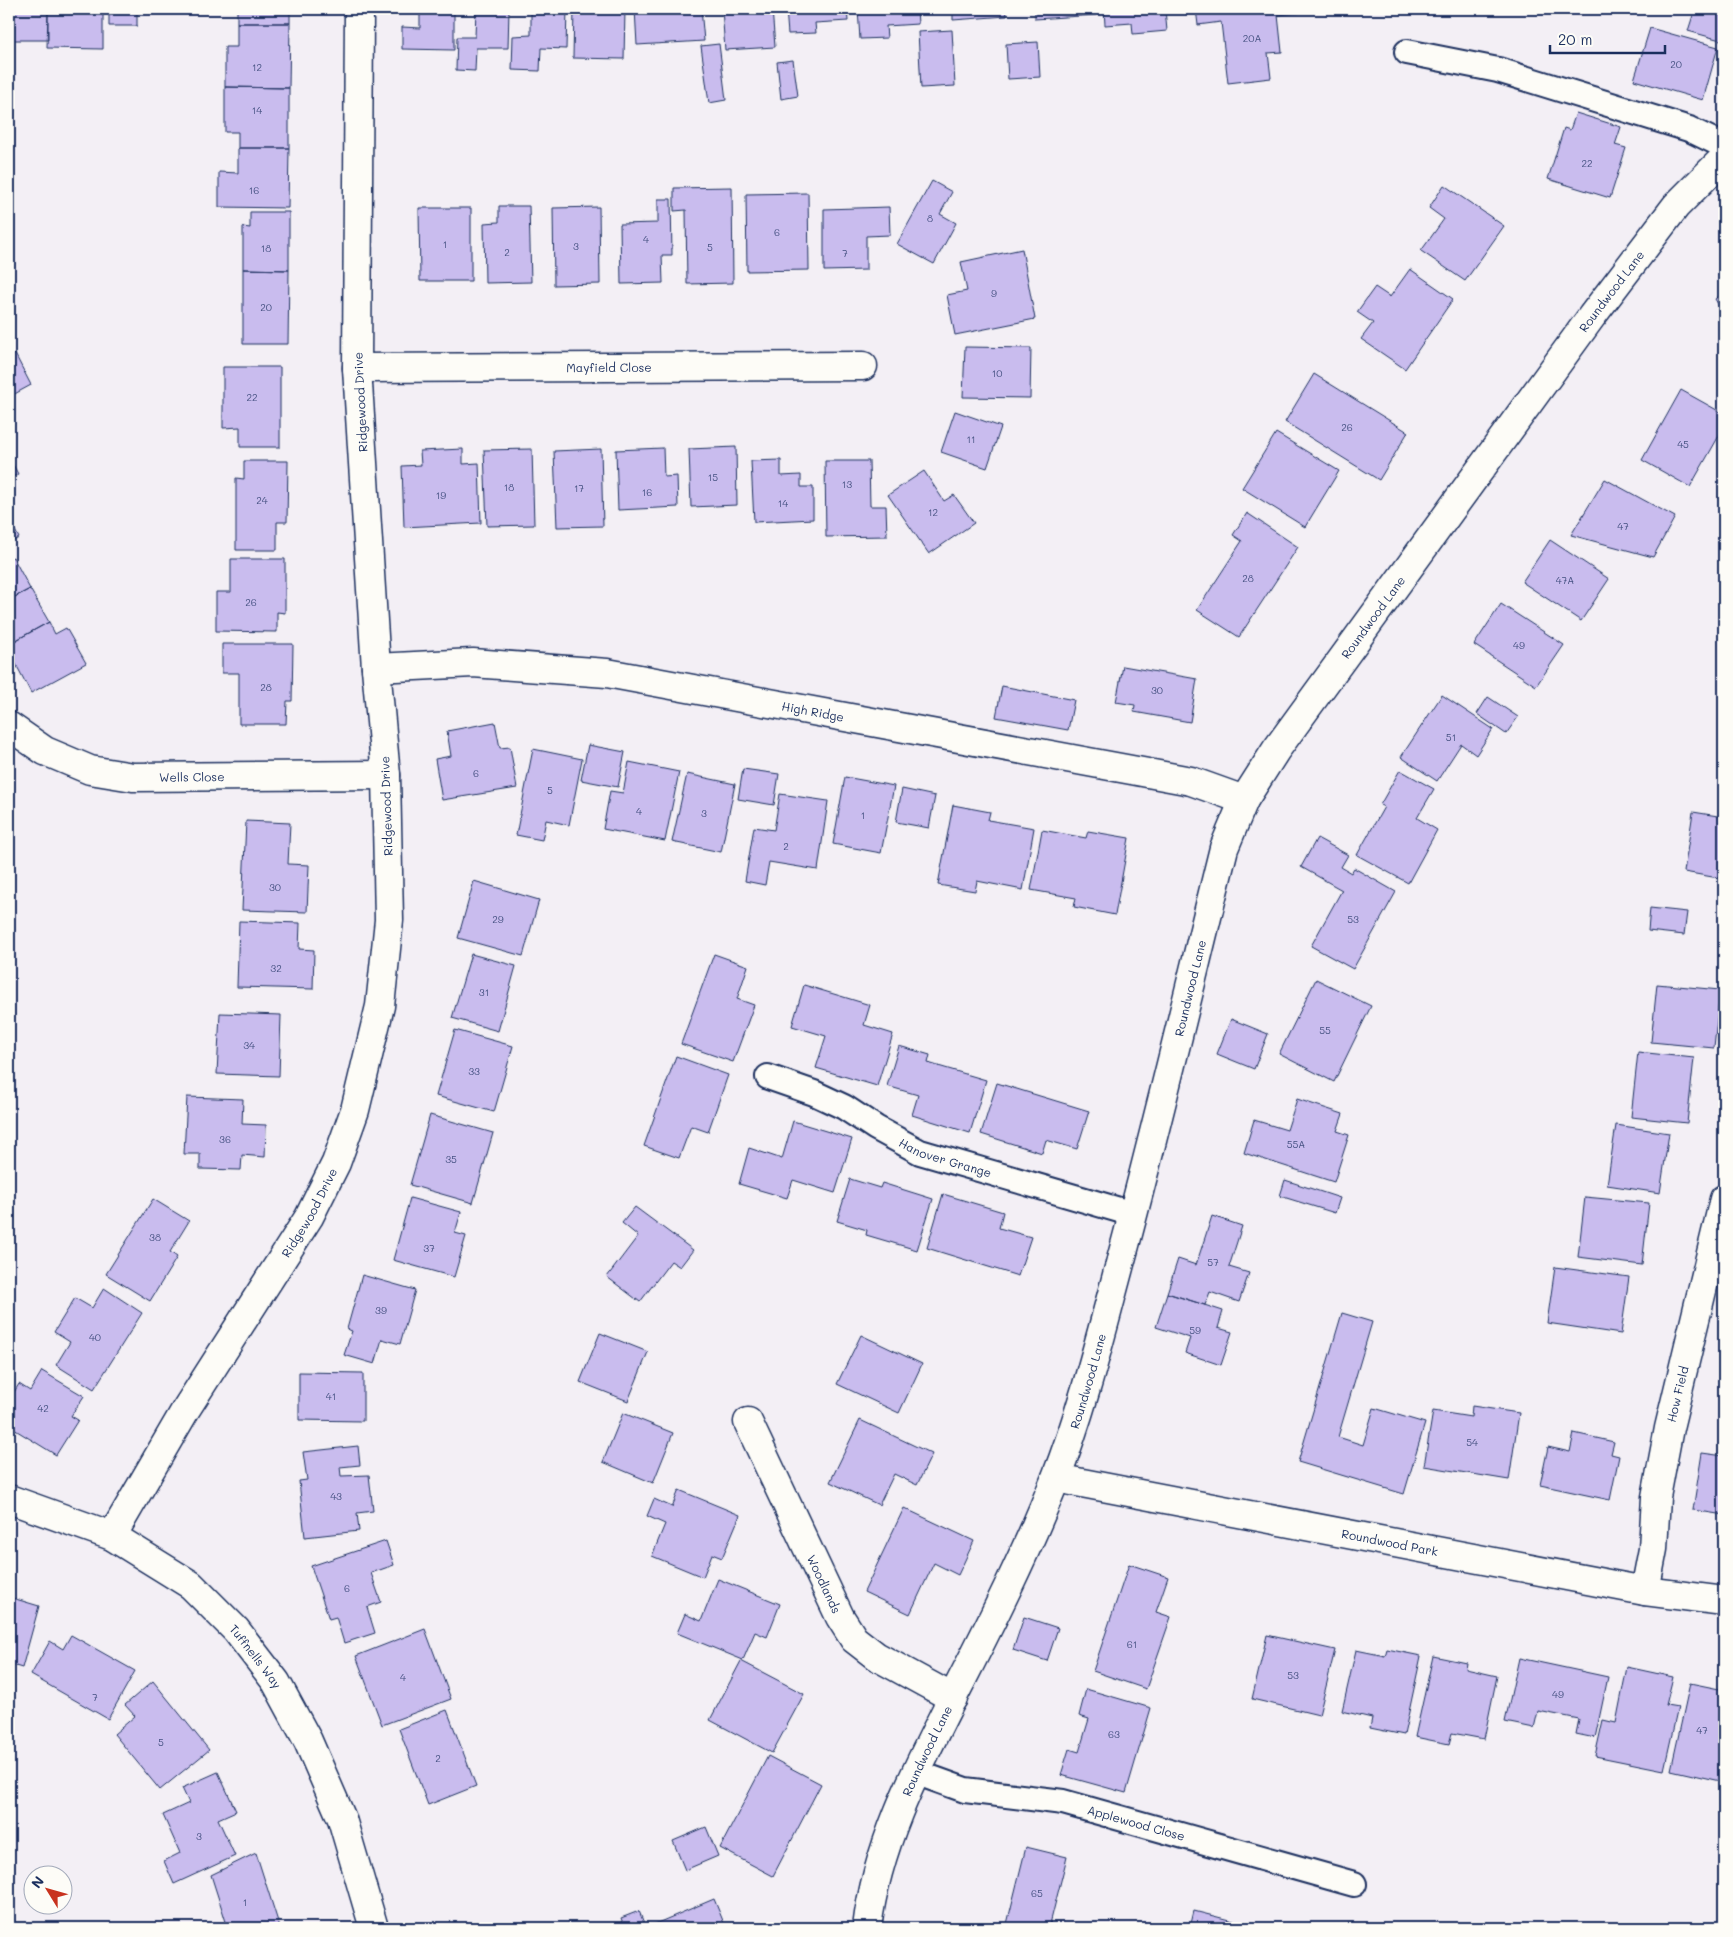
<svg xmlns="http://www.w3.org/2000/svg" width="1733" height="1937" font-family="Mali,sans-serif">
<style>
.building{fill:#c9bcee;stroke:#1b2f5e}
.lines{fill:none;stroke-linecap:round;stroke-linejoin:round}
.lane-casing{stroke:#1b2f5e;stroke-width:28}
.street-casing{stroke:#1b2f5e;stroke-width:31}
.lane{stroke:#fdfcf7;stroke-width:24}
.street{stroke:#fdfcf7;stroke-width:28}
.labels{text-anchor:middle;dominant-baseline:central;stroke-width:4.5;stroke-linejoin:round;paint-order:stroke}
.number-label{font-size:10px;fill:#465282}
.street-label{font-size:12px;fill:#1b2f5e;stroke:#fdfcf7}
</style>
<rect width="100%" height="100%" fill="#f3eff5"/>
<filter id="ink" filterUnits="userSpaceOnUse"><feTurbulence type="fractalNoise" baseFrequency=".02" numOctaves="2"/><feDisplacementMap in="SourceGraphic" scale="10" xChannelSelector="R" yChannelSelector="G"/><feConvolveMatrix kernelMatrix="1 2 1 2 8 2 1 2 1" color-interpolation-filters="sRGB"/></filter>
<g filter="url(#ink)">
<path class="building" d="M9 9H48V40H9Z
M48 9H103V49L47 48Z
M109 9H137V26H109Z
M237 9H290V23H237Z
M420 9H454V50L402 49V27L420 28Z
M476 9H509L508 48H476L475 71 456 70 457 37H475Z
M531 9H567L566 49 541 48 540 71 512 70 513 36 531 35Z
M574 9H625L624 59 573 58Z
M635 9H701L704 41 637 45Z
M722 9H772L775 47 725 50Z
M786 9H847L848 21 815 23 816 33 788 34Z
M858 9H917L918 24 886 26 887 38 860 39Z
M953 9H1006L1007 16 953 20Z
M1035 9H1095L1096 15 1035 19Z
M1104 9H1165L1167 31 1133 34 1132 23 1105 25Z
M1196 9H1299V13L1278 15 1282 52 1268 53 1271 78 1228 83 1221 22 1198 25Z
M1695 9H1724V41L1688 31Z
M237 23H290L289 88 225 87V47H237Z
M1650 28 1718 47 1703 100 1634 80Z
M952 30 955 86 921 88 918 32Z
M1038 42 1040 77 1008 79 1006 44Z
M719 44 726 100 709 103 701 46Z
M793 60 798 96 781 99 777 62Z
M225 87 289 88V148H238V132H225Z
M1576 113 1621 127 1615 145 1626 148 1610 198 1548 179 1564 128 1570 130Z
M238 148H289L288 208 219 207V172L238 173Z
M932 181 952 192 940 214 956 223 934 264 897 244Z
M1444 185 1504 226 1465 281 1421 251 1444 219 1429 208Z
M732 187 733 283 687 284 686 210 674 211V188Z
M808 193 809 270 747 271 746 194Z
M658 199H671L672 255H662L663 283 621 284 620 224 658 223Z
M499 206H529L531 282 485 283 484 223 499 222Z
M599 207 600 284 554 285 553 208Z
M889 207 890 235 866 236V270L824 271V209Z
M419 208H471V281H420Z
M250 212H289V270L243 269V227L250 228Z
M1022 249 1035 319 955 335 947 295 967 291 961 262Z
M243 269 289 270 288 344H243Z
M1410 269 1453 299 1405 369 1361 339 1373 323 1357 312 1375 287 1390 297Z
M1724 293V314L1715 299Z
M965 347 1031 348 1030 398 963 397Z
M15 354 31 385 9 397V357Z
M223 367H280V447H240V427L223 428Z
M1314 374 1408 432 1379 480 1285 422Z
M1681 390 1724 414V427L1690 487 1642 460Z
M955 411 1001 427 987 468 941 452Z
M1276 433 1339 471 1305 527 1242 488Z
M736 447 737 505 691 507 689 449Z
M663 448 664 477 677 476 678 507 618 510 616 450Z
M463 449V464L479 463 481 523 404 527 402 466 421 465 420 451Z
M532 449 534 525 487 526 484 450Z
M601 449 603 526 557 527 554 451Z
M9 457 18 474 9 479Z
M781 460V476L801 475V487H813V519L754 522 751 461Z
M244 461H288L287 522H277V550H236V478L244 479Z
M825 461H869L870 506H886L887 536 826 537Z
M924 471 944 501 954 495 974 523 929 554 888 495Z
M1605 479 1675 517 1653 557 1571 535Z
M9 487 15 499 9 503Z
M1247 513 1298 547 1239 637 1197 610 1242 541 1233 535Z
M9 519 19 538 9 543Z
M1550 540 1609 579 1581 621 1522 582Z
M13 557 30 589 9 600V559Z
M231 559H285V613L277 612V632L216 631V592H231Z
M30 589 49 622 9 644V600Z
M1501 604 1564 645 1536 686 1474 645Z
M49 622 55 634 66 628 86 663 31 693 9 651V644Z
M222 644H293L292 701H287L286 724H239V673H222Z
M1123 666 1197 679 1190 722 1134 712 1135 705 1116 702Z
M1002 686 1074 700 1068 730 996 717Z
M1442 695 1493 729 1476 755 1461 744 1437 781 1401 757Z
M1488 697 1518 717 1506 734 1477 714Z
M495 722 500 748 510 747 517 788 442 800 435 759 451 756 447 731Z
M588 745 625 752 618 787 581 780Z
M533 749 582 759 569 825 546 820 542 840 516 835Z
M629 762 679 772 665 841 603 829 610 791 623 793Z
M743 769 779 774 774 805 738 799Z
M1400 770 1434 789 1417 818 1437 830 1408 883 1357 855 1384 807 1380 805Z
M687 774 735 784 721 852 672 842Z
M845 777 894 786 881 853 833 844Z
M902 789 935 796 929 828 896 822Z
M780 794 828 801 818 870 769 862 765 885 745 881 754 827 774 830Z
M953 805 990 812 988 820 1034 828 1023 890 977 881 975 891 938 885Z
M1693 812 1724 817V879L1684 872Z
M246 821 290 823 288 864 309 865 307 912 242 910Z
M1042 830 1086 838 1088 831 1129 838 1115 915 1074 907 1076 898 1031 890Z
M1317 838 1348 855 1341 867 1351 873 1354 868 1396 892 1353 969 1311 946 1342 890 1301 867Z
M474 881 539 900 523 956 458 938Z
M1650 908 1687 912 1684 935 1648 931Z
M239 921 300 923 299 949 314 950 313 989 237 987Z
M471 954 516 966 498 1031 452 1018Z
M714 954 748 966 737 999 754 1005 733 1062 681 1044Z
M1316 979 1371 1006 1334 1082 1279 1054Z
M1657 984 1720 990 1714 1048 1651 1042Z
M804 985 870 1005 864 1025 893 1034 877 1086 816 1068 826 1036 792 1026Z
M220 1013 281 1015 279 1076 217 1074Z
M1231 1019 1268 1034 1254 1069 1217 1054Z
M455 1030 513 1046 494 1112 436 1096Z
M899 1046 930 1055 928 1063 986 1080 970 1133 912 1115 918 1095 887 1086Z
M1638 1052 1694 1058 1687 1123 1631 1117Z
M676 1056 728 1075 708 1132 691 1126 679 1158 644 1146Z
M997 1083 1089 1111 1077 1149 1046 1140 1042 1153 981 1134Z
M187 1097 243 1099 242 1124 266 1125 265 1157 242 1155 241 1170 200 1169V1154H184Z
M1297 1099 1343 1114 1337 1131 1349 1135 1334 1182 1244 1153 1254 1120 1287 1130Z
M430 1115 493 1133 473 1203 410 1185Z
M793 1121 852 1139 835 1193 793 1180 787 1198 739 1184 749 1148 782 1159Z
M1616 1125 1669 1133 1660 1193 1607 1185Z
M850 1179 880 1188 882 1183 933 1199 917 1250 866 1235 867 1230 837 1221Z
M1285 1180 1340 1198 1335 1213 1280 1196Z
M943 1194 1003 1212 999 1228 1031 1237 1018 1276 927 1248Z
M1585 1197 1649 1203 1642 1265 1578 1257Z
M410 1198 461 1212 455 1233 466 1236 454 1277 393 1260Z
M153 1199 189 1221 170 1252 177 1257 150 1301 106 1274Z
M635 1207 693 1250 680 1267 671 1261 640 1302 607 1277 638 1236 622 1223Z
M1212 1216 1242 1226 1229 1267 1249 1273 1239 1302 1210 1292 1205 1305 1167 1293 1178 1259 1196 1265Z
M1555 1267 1629 1277 1621 1334 1547 1323Z
M362 1275 415 1290 400 1344 382 1339 375 1364 344 1355 352 1331 347 1329Z
M104 1288 142 1313 94 1389 56 1365 70 1342 54 1332 75 1298 92 1308Z
M1167 1293 1223 1311 1218 1328 1232 1332 1221 1365 1185 1353 1190 1338 1156 1327Z
M1342 1313 1372 1322 1338 1437 1363 1445 1374 1408 1425 1423 1404 1494 1298 1462Z
M600 1333 648 1352 628 1401 580 1382Z
M861 1335 922 1364 899 1413 837 1384Z
M42 1371 84 1396 71 1416 78 1420 56 1455 9 1426V1400L19 1384 30 1391Z
M299 1372 363 1373V1421L299 1420Z
M1472 1406 1519 1413 1509 1480 1424 1466 1433 1411 1471 1417Z
M623 1413 673 1433 653 1483 603 1462Z
M860 1420 932 1454 917 1485 894 1474 879 1505 830 1482Z
M1574 1433 1614 1442 1611 1454 1619 1456 1610 1500 1540 1485 1548 1447 1570 1452Z
M358 1446 360 1465 340 1467 341 1476 369 1475 373 1511 357 1513 359 1531 305 1537 299 1481 307 1480 303 1452Z
M1702 1453 1724 1456V1515L1693 1510Z
M679 1490 740 1515 722 1558 712 1554 703 1577 652 1556 665 1524 647 1516 654 1499 672 1507Z
M904 1508 974 1541 958 1575 934 1563 910 1614 864 1592Z
M386 1541 394 1565 371 1573 381 1602 367 1607 375 1633 344 1643 336 1617 329 1619 311 1566Z
M1129 1564 1168 1577 1156 1612 1171 1617 1146 1689 1093 1671Z
M718 1579 780 1604 767 1637 755 1632 743 1660 677 1633 685 1614 701 1621Z
M9 1597 39 1606 22 1668 9 1664Z
M1024 1617 1058 1628 1047 1661 1013 1650Z
M425 1629 451 1699 382 1725 356 1656Z
M71 1635 135 1671 108 1719 31 1675 50 1641 63 1649Z
M1267 1635 1335 1650 1319 1715 1252 1699Z
M1387 1649 1421 1656 1404 1735 1370 1728 1372 1718 1342 1711 1356 1650 1385 1656Z
M1433 1656 1467 1663 1466 1669 1497 1676 1484 1739 1452 1733 1449 1744 1415 1737Z
M1519 1658 1608 1677 1595 1738 1576 1734 1579 1719 1538 1711 1534 1728 1505 1722Z
M741 1661 804 1694 772 1753 710 1720Z
M1627 1667 1673 1677 1666 1705 1678 1707 1664 1770 1595 1756 1603 1720 1616 1723Z
M153 1681 209 1750 160 1790 114 1734 135 1716 125 1705Z
M1690 1683 1724 1690V1782L1671 1770Z
M1086 1689 1151 1708 1126 1793 1061 1775 1069 1749 1079 1752 1089 1719 1079 1716Z
M447 1710 476 1786 428 1805 399 1729Z
M768 1756 821 1784 773 1876 720 1848Z
M218 1772 236 1811 218 1819 235 1856 174 1884 164 1861 180 1853 163 1815 189 1803 182 1788Z
M706 1827 718 1856 685 1870 673 1841Z
M1026 1847 1067 1857 1049 1928H1006Z
M256 1853 280 1928H228L211 1875Z
M714 1899 726 1928H657L655 1924Z
M639 1911 646 1928H625L621 1918Z
M1194 1911 1249 1925 1248 1928H1190Z"/>
<g class="lines">
<defs>
<g id="lane">
<path d="M1407 52 1498 70 1689 129 1724 146"/>
<path id="s1" d="M768 1077 814 1093 844 1107 876 1128 920 1152 1133 1214"/>
<path id="s2" d="M915 1772 965 1790 1063 1802 1354 1884"/>
</g>
<g id="street">
<path id="s3" d="M357 368 863 366"/>
<path id="s4" d="M376 668 473 663 607 673 1191 781 1244 800"/>
<path id="s5" d="M9 726 45 751 90 770 133 777 386 775"/>
<path id="s6" d="M748 1422 840 1617 854 1639 876 1656 953 1698"/>
<path id="s7" d="M1056 1478 1645 1591 1724 1601"/>
<path id="s8" d="M9 1499 112 1536 191 1585 236 1630 276 1682 308 1741 342 1819 374 1928"/>
<path id="s9" d="M112 1536 186 1409 309 1217 336 1163 355 1110 380 1006 389 920 386 775 376 668 357 368 359 9"/>
<path id="s10" d="M1645 1591 1653 1549 1656 1497 1669 1428 1724 1199"/>
<path id="s11" d="M867 1928C877 1844 917 1768 955 1693 991 1623 1026 1553 1055 1480 1083 1409 1101 1334 1121 1260 1158 1123 1190 985 1224 848L1244 800 1276 750 1592 316 1676 206 1724 158"/>
</g>
</defs>
<use href="#lane" class="lane-casing"/>
<use href="#street" class="street-casing"/>
<use href="#lane" class="lane"/>
<use href="#street" class="street"/>
</g>
</g>
<g class="labels">
<g class="number-label">
<text x="1252" y="38">20A</text>
<text x="1676" y="64">20</text>
<text x="257" y="67">12</text>
<text x="257" y="110">14</text>
<text x="1587" y="163">22</text>
<text x="254" y="190">16</text>
<text x="930" y="218">8</text>
<text x="777" y="232">6</text>
<text x="646" y="239">4</text>
<text x="445" y="244">1</text>
<text x="576" y="246">3</text>
<text x="710" y="247">5</text>
<text x="266" y="248">18</text>
<text x="507" y="252">2</text>
<text x="845" y="253">7</text>
<text x="994" y="293">9</text>
<text x="266" y="307">20</text>
<text x="997" y="373">10</text>
<text x="252" y="397">22</text>
<text x="1347" y="427">26</text>
<text x="971" y="439">11</text>
<text x="1683" y="444">45</text>
<text x="713" y="477">15</text>
<text x="847" y="484">13</text>
<text x="509" y="487">18</text>
<text x="579" y="488">17</text>
<text x="647" y="492">16</text>
<text x="441" y="495">19</text>
<text x="262" y="500">24</text>
<text x="783" y="503">14</text>
<text x="933" y="512">12</text>
<text x="1623" y="526">47</text>
<text x="1248" y="578">28</text>
<text x="1565" y="580">47A</text>
<text x="251" y="602">26</text>
<text x="1519" y="645">49</text>
<text x="266" y="687">28</text>
<text x="1157" y="690">30</text>
<text x="1451" y="737">51</text>
<text x="476" y="773">6</text>
<text x="550" y="790">5</text>
<text x="639" y="811">4</text>
<text x="704" y="813">3</text>
<text x="863" y="815">1</text>
<text x="786" y="846">2</text>
<text x="275" y="887">30</text>
<text x="498" y="919">29</text>
<text x="1353" y="919">53</text>
<text x="276" y="968">32</text>
<text x="484" y="992">31</text>
<text x="1325" y="1030">55</text>
<text x="249" y="1045">34</text>
<text x="474" y="1071">33</text>
<text x="225" y="1139">36</text>
<text x="1296" y="1144">55A</text>
<text x="451" y="1159">35</text>
<text x="155" y="1237">38</text>
<text x="429" y="1248">37</text>
<text x="1213" y="1262">57</text>
<text x="381" y="1310">39</text>
<text x="1195" y="1330">59</text>
<text x="95" y="1337">40</text>
<text x="331" y="1396">41</text>
<text x="43" y="1408">42</text>
<text x="1472" y="1442">54</text>
<text x="336" y="1496">43</text>
<text x="347" y="1588">6</text>
<text x="1132" y="1644">61</text>
<text x="1293" y="1675">53</text>
<text x="403" y="1677">4</text>
<text x="1558" y="1694">49</text>
<text x="95" y="1697">7</text>
<text x="1702" y="1730">47</text>
<text x="1114" y="1734">63</text>
<text x="161" y="1742">5</text>
<text x="438" y="1758">2</text>
<text x="199" y="1836">3</text>
<text x="1037" y="1893">65</text>
<text x="245" y="1902">1</text>
</g>
<g class="street-label">
<text stroke="none"><textPath href="#s11" startOffset="1822">Roundwood Lane</textPath></text>
<text stroke="none"><textPath href="#s3" startOffset="252">Mayfield Close</textPath></text>
<text transform="translate(360 402) rotate(-93)">Ridgewood Drive</text>
<text stroke="none"><textPath href="#s11" startOffset="1418">Roundwood Lane</textPath></text>
<text stroke="none"><textPath href="#s4" startOffset="441">High Ridge</textPath></text>
<text stroke="none"><textPath href="#s5" startOffset="195">Wells Close</textPath></text>
<text transform="translate(386 806) rotate(-92)">Ridgewood Drive</text>
<text stroke="none"><textPath href="#s11" startOffset="998">Roundwood Lane</textPath></text>
<text stroke="none"><textPath href="#s1" startOffset="196">Hanover Grange</textPath></text>
<text stroke="none"><textPath href="#s9" startOffset="379">Ridgewood Drive</textPath></text>
<text stroke="none"><textPath href="#s11" startOffset="592">Roundwood Lane</textPath></text>
<text stroke="none"><textPath href="#s10" startOffset="200">How Field</textPath></text>
<text stroke="none"><textPath href="#s7" startOffset="340">Roundwood Park</textPath></text>
<text stroke="none"><textPath href="#s6" startOffset="179">Woodlands</textPath></text>
<text stroke="none"><textPath href="#s8" startOffset="299">Tuffnells Way</textPath></text>
<text stroke="none"><textPath href="#s11" startOffset="188">Roundwood Lane</textPath></text>
<text stroke="none"><textPath href="#s2" startOffset="228">Applewood Close</textPath></text>
</g>
</g>
<rect width="1733" height="1937" fill="none" stroke="#fdfcf7" stroke-width="30"/>
<rect x="15" y="15" width="1703" height="1907" fill="none" stroke="#1b2f5e" stroke-width="2" filter="url(#ink)"/>
<g transform="translate(48 1890) rotate(307)"><circle r="24" fill="#fdfcf7" stroke="#a3aaba"/>
<path d="M0-4L9 19L0 12L-9 19Z" fill="#c8321e"/>
<text y="-8" font-size="14" font-weight="bold" text-anchor="middle" fill="#1b2f5e">N</text>
</g>
<path d="M1550 45v8h115v-8" fill="none" stroke="#1b2f5e" stroke-width="2.5"/>
<text x="1558" y="45" font-size="15" fill="#1b2f5e" stroke="#fdfcf7" stroke-width="4" paint-order="stroke">20 m</text>
</svg>
